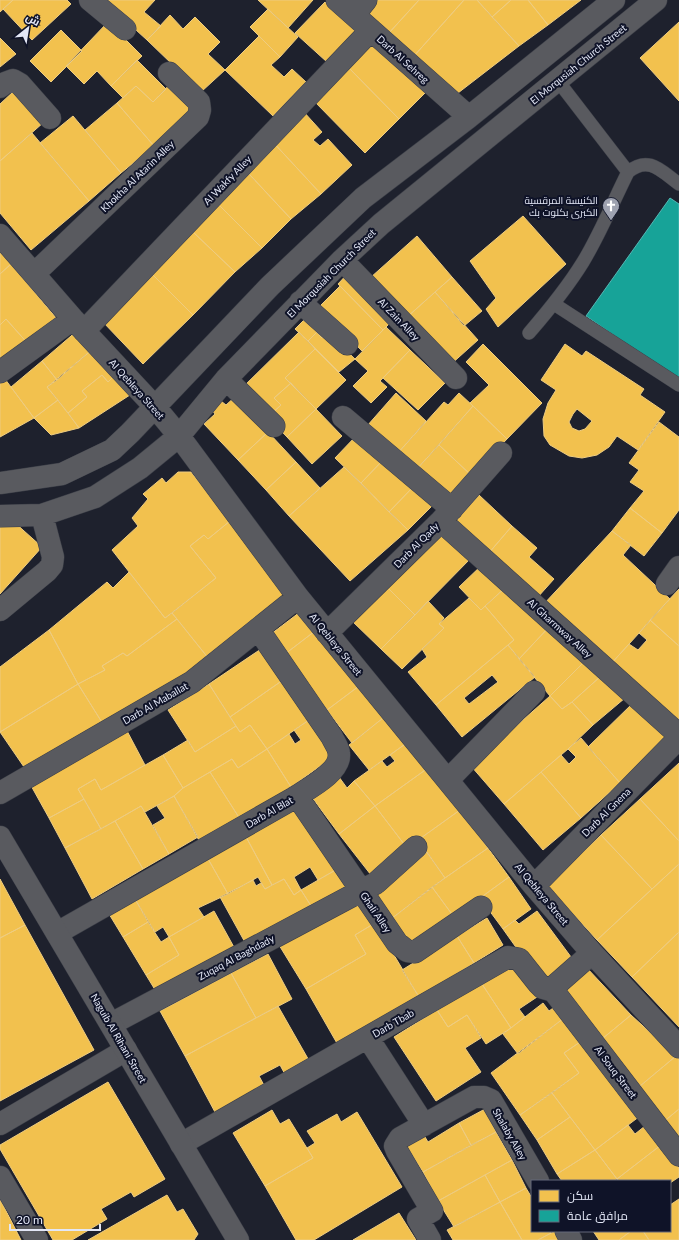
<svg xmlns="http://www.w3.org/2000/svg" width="679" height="1240" font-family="Lato,Cairo,sans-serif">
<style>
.homes{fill:#f2c14e;stroke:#eecc80;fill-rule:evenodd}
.public{fill:#17a398;stroke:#54b7b4}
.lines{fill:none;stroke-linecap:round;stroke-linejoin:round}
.service-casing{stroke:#3b3e47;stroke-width:14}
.minor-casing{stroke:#3b3e47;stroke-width:23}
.tertiary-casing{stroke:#3b3e47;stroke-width:23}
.service{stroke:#595a5f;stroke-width:13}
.minor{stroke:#595a5f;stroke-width:22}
.tertiary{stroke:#595a5f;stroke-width:22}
.labels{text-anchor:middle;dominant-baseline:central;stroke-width:4;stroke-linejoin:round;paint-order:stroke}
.street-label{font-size:10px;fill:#e3e7f6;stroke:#0f1328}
.poi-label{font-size:10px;fill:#e3e7f6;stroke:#0f1328;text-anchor:end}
</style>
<rect width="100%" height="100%" fill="#1e212d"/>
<path class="homes" d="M0 0H13L0 12Z
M13 0H67L71 4 32 40 3 9Z
M103 0H155L144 12 161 26 147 40Z
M258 0H313L288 28Z
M372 0H419L388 34 362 11Z
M419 0H464L414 56 388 34Z
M464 0H477L519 46 458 93 414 56Z
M477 0H511L492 17Z
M511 0H528L548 25 519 46 492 17Z
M528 0H581L548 25Z
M325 2 356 31 327 62 295 33Z
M268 9 298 37 280 57 250 27Z
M170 15 183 29 195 17 220 42 208 54 225 70 201 92 147 40Z
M108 22 142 56 111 86 97 71 84 84 66 66Z
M679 22V101L640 58Z
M61 30 82 51 51 82 30 61Z
M259 36 280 57 271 65 284 77 292 69 306 82 273 116 225 70Z
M0 38 16 54 0 67Z
M376 40 426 92 399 119 348 67Z
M137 60 166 89 153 102 136 86 123 98 111 86Z
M348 67 399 119 365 153 314 101Z
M172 82 195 108 154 146 117 103 136 86 153 102Z
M15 90 44 122 0 161V104Z
M117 103 154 146 121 173 85 130Z
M303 111 322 132 313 140 320 146 328 139 352 165 321 194 271 140Z
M73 116 121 173 89 201 40 143Z
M32 133 89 201 31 250 0 213V161Z
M271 140 321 194 291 219 238 162Z
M249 174 291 219 262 248 218 204Z
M218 204 262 248 235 272 192 231Z
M523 216 566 264 498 327 486 309 496 298 470 261Z
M192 231 235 272 193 315 151 273Z
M417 236 452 277 406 318 370 278Z
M0 251 11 264 0 274Z
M11 264 57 319 30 346 6 319 0 325V274Z
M350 271 396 317 383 330 338 284Z
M151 273 193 315 143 364 102 321Z
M452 277 482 311 464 326 435 292Z
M340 286 383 330 362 351 319 307Z
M435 292 478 340 449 366 406 318Z
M309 315 328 333 322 338 317 332 308 341 295 329Z
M6 319 30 346 0 369V325Z
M386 327 410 350 380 381 387 387 371 403 353 386 368 371 355 359Z
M78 330 94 348 57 380 42 361Z
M299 332 315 349 285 378 291 383 274 398 281 405 268 417 241 389Z
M317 332 322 338 328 333 355 359 339 372 308 341Z
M483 344 542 403 507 439 470 403 489 385 466 362Z
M565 344 582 356 586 351 644 389 640 395 665 412 638 450 617 436 609 447 597 455 582 458 569 456 550 445 544 436 543 419 548 403 556 390 541 380ZM577 409 592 421 585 429 579 431 572 428 569 422 573 414Z
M94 348 116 374 108 382 102 375 82 391 87 397 68 413 47 387Z
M315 349 346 380 316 409 285 378Z
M410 350 445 383 418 410 383 378Z
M42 361 57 380 47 387 58 400 34 418 11 387Z
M116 374 133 393 79 428 68 413 87 397 82 391 102 375 108 382Z
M2 375 34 418 0 437V376Z
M291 383 316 409 287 437 268 417 281 405 274 398Z
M396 393 426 421 397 454 367 426Z
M459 393 473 406 416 470 397 454 444 402 448 405Z
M236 396 268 432 238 460 204 424 215 414 212 410 221 401 226 405Z
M58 400 79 428 51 435 34 418Z
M473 406 507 439 472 476 439 445Z
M316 409 342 436 312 464 287 437Z
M659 422 679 437V510L662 533 630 508 644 491 630 482 639 470 629 463Z
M268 432 296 462 266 490 238 460Z
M357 435 384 459 361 483 335 458Z
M439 445 472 476 449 501 416 470Z
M384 459 413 487 389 512 361 483Z
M296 462 320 488 289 516 266 490Z
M344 467 408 530 350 581 289 516Z
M178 472H191L230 521 208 539 204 535 190 546 216 578 165 618 112 550 138 526 132 518 148 499 143 494 162 478 166 483Z
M413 487 432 506 408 530 389 512Z
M479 495 512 526 488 554 453 524Z
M630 508 662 533 644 556 612 531Z
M230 521 291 595 209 659 172 613 216 578 190 546 204 535 208 539Z
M14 522 42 547 0 594V523Z
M512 526 537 548 529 557 554 579 537 598 488 554Z
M445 529 472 557 415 615 387 587Z
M612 531 631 545 623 555 670 599 609 666 542 606Z
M484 563 507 586 481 610 459 587Z
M129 572 165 618 172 613 177 619 127 656 123 653 102 666 105 670 78 684 49 630 107 582 113 588Z
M507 586 550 626 519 659 508 645 514 640 485 606Z
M387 587 415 615 381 649 352 621Z
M679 589V646L650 620Z
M469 598 481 610 485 606 514 640 436 705 408 672 427 657 422 649 444 628 439 624Z
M428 601 444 618 439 624 444 628 402 669 381 649Z
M304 609 319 628 285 654 271 634Z
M177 619 209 659 103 724 78 684 105 670 102 666 123 653 127 656Z
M650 620 679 646V722L609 666 629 644 638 650 647 640 639 633Z
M550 626 587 659 550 696 519 659Z
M319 628 363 683 327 710 285 654Z
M49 630 78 684 0 732V667Z
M508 645 535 677 462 737 436 705ZM492 675 498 682 469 704 464 698Z
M261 649 283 680 230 717 209 684Z
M587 659 601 676 572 702 562 709 550 696Z
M601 676 625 698 593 725 572 702Z
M283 680 312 718 267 749 250 725 240 732 230 717Z
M363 683 388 714 352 743 327 710Z
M78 684 103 724 24 767 0 732Z
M209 684 236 726 195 752 168 710Z
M550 696 562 709 572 702 593 725 568 749 504 804 471 766Z
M634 702 672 735 620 783 588 747Z
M388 714 408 742 369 770 349 745Z
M312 718 337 754 291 787 267 749 289 734 295 744 301 740 294 730Z
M250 725 267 749 238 768 232 759 183 788 163 755 188 740 195 752 236 726 240 732Z
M126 729 145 765 101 790 95 779 78 789 84 799 49 818 29 782Z
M581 738 620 783 581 818 541 772 561 755 569 764 576 757 568 749Z
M408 742 428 768 375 806 354 781 382 761 387 767 395 761 390 755Z
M267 749 291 787 240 819 210 772 232 759 238 768Z
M163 755 183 788 174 796 145 812 141 806 101 829 78 789 95 779 101 790Z
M679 763V841L640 799Z
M428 768 460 810 407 848 375 806Z
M210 772 240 819 201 844 174 796 183 788Z
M541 772 581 818 543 850 504 804Z
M339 777 347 788 354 781 375 806 339 834 311 796Z
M174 796 198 837 169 854 153 825 165 818 157 806Z
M84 799 101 829 65 848 49 818Z
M640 799 679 841V864L652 889 601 835Z
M299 803 339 868 318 880 310 867 294 877 301 890 294 895 284 879 272 885 245 835Z
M141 806 169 854 143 869 115 821Z
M375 806 407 848 371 875 339 834Z
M460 810 488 848 445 878 418 840Z
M115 821 143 869 92 899 65 848Z
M245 835 272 885 265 889 258 877 228 894 207 857Z
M601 835 652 889 597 940 547 886Z
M488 848 509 877 454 917 432 887Z
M427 852 445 878 391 919 372 893Z
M207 857 228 894 198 908 204 917 169 937 163 927 155 932 132 894Z
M679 864V932L632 977 597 940Z
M339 868 350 887 313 909 301 890Z
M509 877 531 909 503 929 480 898Z
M0 879 25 925 0 938Z
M284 879 294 895 301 890 313 909 247 946 220 897 253 880 256 886 261 883 265 889Z
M432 887 454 917 412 947 391 919Z
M132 894 148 922 123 937 106 909Z
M361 899 375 923 355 935 366 954 306 989 279 945Z
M214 911 235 949 157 993 146 975 179 955 169 937Z
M537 911 574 961 542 984 503 929 515 920 519 924Z
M487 918 503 945 474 963 457 936Z
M148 922 161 942 169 937 179 955 146 975 123 937Z
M375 923 419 997 338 1045 306 989 366 954 355 935Z
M25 925 94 1050 0 1101V938Z
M679 932V1027L632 977Z
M457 936 474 963 419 997 402 970Z
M268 954 292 999 256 1018 231 973Z
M513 961 537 997 519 1009 525 1017 511 1028 480 981Z
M586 967 631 1015 602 1039 556 990Z
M231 973 256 1018 185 1056 160 1011Z
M480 981 511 1028 486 1044 467 1015 448 1027 437 1010Z
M543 1003 549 1011 556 1006 564 1018 518 1054 503 1034Z
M278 1006 311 1064 287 1078 280 1065 259 1076 265 1087 216 1114 185 1056Z
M437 1010 448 1027 467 1015 481 1038 465 1048 481 1072 436 1101 394 1037Z
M631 1015 676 1056 640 1086 602 1039Z
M564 1018 583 1040 564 1053 579 1073 520 1115 491 1073Z
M583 1040 640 1116 595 1150 552 1093 579 1073 564 1053Z
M676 1056 679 1059V1109L661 1124 633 1092Z
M108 1082 165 1179 134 1197 131 1192 101 1209 107 1219 72 1240H53L0 1149V1145Z
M552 1093 570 1117 537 1140 520 1115Z
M485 1109 496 1132 471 1145 459 1123Z
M679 1109V1148L661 1124Z
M272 1110 280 1124 289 1119 313 1158 265 1186 233 1133Z
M357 1112 402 1187 314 1240H296L265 1186 313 1158 307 1148 315 1143 307 1131 337 1114 341 1122Z
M570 1117 595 1150 557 1174 537 1140Z
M459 1123 471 1145 423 1172 404 1143 422 1132 428 1142Z
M628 1125 635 1134 645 1126 661 1145 617 1179 595 1150Z
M496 1132 512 1160 438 1201 423 1172Z
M661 1145 679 1168V1177L670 1183V1181H619L617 1179Z
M595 1150 617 1179 613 1181H562L557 1174Z
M512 1160 526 1188 500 1202 485 1175Z
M485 1175 500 1202 454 1227 438 1201Z
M526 1188 532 1198V1231H550L551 1233 538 1240H522L500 1202Z
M167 1195 177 1212 183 1209 198 1234 194 1240H88Z
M0 1199 21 1240H0Z
M679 1199V1240H649L643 1231H670V1205Z
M500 1202 522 1240H453L447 1230Z
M399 1213 416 1240H353Z
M555 1231H557L563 1240H538Z
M593 1231H631L619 1240H599Z
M631 1231H643L649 1240H619Z"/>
<path class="public" d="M670 198 679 204V380L586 316Z"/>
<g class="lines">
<defs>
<path id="service" d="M558 81 628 172
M554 304 679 385
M529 333C548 311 567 288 583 262 600 234 613 202 628 172 649 155 661 171 679 184"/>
<path id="minor" d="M90 0 125 29
M337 0 469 117
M354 15 366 0
M0 87 5 83 13 80 20 84 50 118
M0 235 73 319 155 407 179 436 298 597 534 886 592 953 679 1047
M342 260 456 378
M34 274 198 117 200 110 199 102 169 73
M300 302 347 344
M84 331 371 30
M0 372 73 319
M226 379 274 426
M343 417 452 509
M0 483 62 474 112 450 130 433 270 286 363 198 469 117 614 0
M0 516 42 515 95 497 140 468 179 436 226 379 342 260 381 224 656 0
M441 521 679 735
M667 584 679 567
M0 610 47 571 52 565 53 557 42 515
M327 633 441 521 501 453
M448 780 534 692
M0 793 192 682 298 597
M297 796 397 943 407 951 415 952 481 907
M534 886 679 738
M57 933 294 798C307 789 341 772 339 754 339 748 334 742 332 737L258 629
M552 989 679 1155
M111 1024 376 883 416 847
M368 1038 424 1125
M0 1124 126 1050
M181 1144 508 957 519 959 538 983 543 988 550 990 592 953
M0 1177 37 1240
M566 1231 571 1240
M430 1240 418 1219 432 1211 397 1151 395 1146 400 1138 474 1097H484L491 1100 538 1181"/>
<path id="tertiary" d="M0 837 238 1240"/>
</defs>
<use href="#service" class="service-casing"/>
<use href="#minor" class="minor-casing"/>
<use href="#tertiary" class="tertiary-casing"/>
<use href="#service" class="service"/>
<use href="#minor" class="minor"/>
<use href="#tertiary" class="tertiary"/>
</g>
<defs>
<symbol id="church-pin" viewBox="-11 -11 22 30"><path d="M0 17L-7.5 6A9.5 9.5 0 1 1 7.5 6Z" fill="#9ea2b0" stroke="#0f1328"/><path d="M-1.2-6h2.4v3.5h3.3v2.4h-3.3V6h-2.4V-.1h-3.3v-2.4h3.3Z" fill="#fff"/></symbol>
</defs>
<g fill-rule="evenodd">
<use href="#church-pin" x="601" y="196" width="20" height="27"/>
</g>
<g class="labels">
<g class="street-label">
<text transform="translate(403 59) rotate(42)">Darb Al Sehreg</text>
<text transform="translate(578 64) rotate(-39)">El Morqusiah Church Street</text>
<text transform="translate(137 176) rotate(-44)">Khokha Al Atarin Alley</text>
<text transform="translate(227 180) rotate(-46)">Al Wakfy Alley</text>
<text transform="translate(331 273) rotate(-45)">El Morqusiah Church Street</text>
<text transform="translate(399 319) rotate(46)">Al Zain Alley</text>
<text transform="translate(137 389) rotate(48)">Al Qebleya Street</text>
<text transform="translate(416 545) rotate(-45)">Darb Al Qady</text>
<text transform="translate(560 628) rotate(42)">Al Gharmway Alley</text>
<text transform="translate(336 644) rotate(51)">Al Qebleya Street</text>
<text transform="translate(155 703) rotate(-30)">Darb Al Maballat</text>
<text transform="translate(269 812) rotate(-30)">Darb Al Blat</text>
<text transform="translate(606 812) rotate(-45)">Darb Al Gnena</text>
<text transform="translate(542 894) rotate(50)">Al Qebleya Street</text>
<text transform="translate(376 912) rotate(56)">Ghali Alley</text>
<text transform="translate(236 957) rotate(-28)">Zuqaq Al Baghdady</text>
<text transform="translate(393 1023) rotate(-30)">Darb Tbab</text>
<text transform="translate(119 1038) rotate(60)">Naguib Al Rihani Street</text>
<text transform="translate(616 1072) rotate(53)">Al Souq Street</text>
<text transform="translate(510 1134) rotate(60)">Shalaby Alley</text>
</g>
<g class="poi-label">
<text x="598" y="200">الكنيسة المرقسية<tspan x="598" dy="12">الكبرى بكلوت بك</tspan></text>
</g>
</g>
<rect x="531" y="1180" width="140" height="52" fill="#0f1328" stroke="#64687a"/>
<rect x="539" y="1190" width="20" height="12" fill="#f2c14e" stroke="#64687a"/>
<text x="567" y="1200" font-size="12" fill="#e3e7f6">سكن</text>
<rect x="539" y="1210" width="20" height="12" fill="#17a398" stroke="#64687a"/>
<text x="567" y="1220" font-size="12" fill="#e3e7f6">مرافق عامة</text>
<g transform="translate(28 28) rotate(30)" stroke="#0f1328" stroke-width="3" paint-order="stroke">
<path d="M0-3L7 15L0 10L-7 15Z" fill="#e3e7f6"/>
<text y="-6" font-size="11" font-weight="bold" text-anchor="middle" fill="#e3e7f6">ش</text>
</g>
<path d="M10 1224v6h90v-6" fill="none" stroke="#e3e7f6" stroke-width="2"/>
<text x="16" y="1224" font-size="12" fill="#e3e7f6" stroke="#0f1328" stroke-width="3" paint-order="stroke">20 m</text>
</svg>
